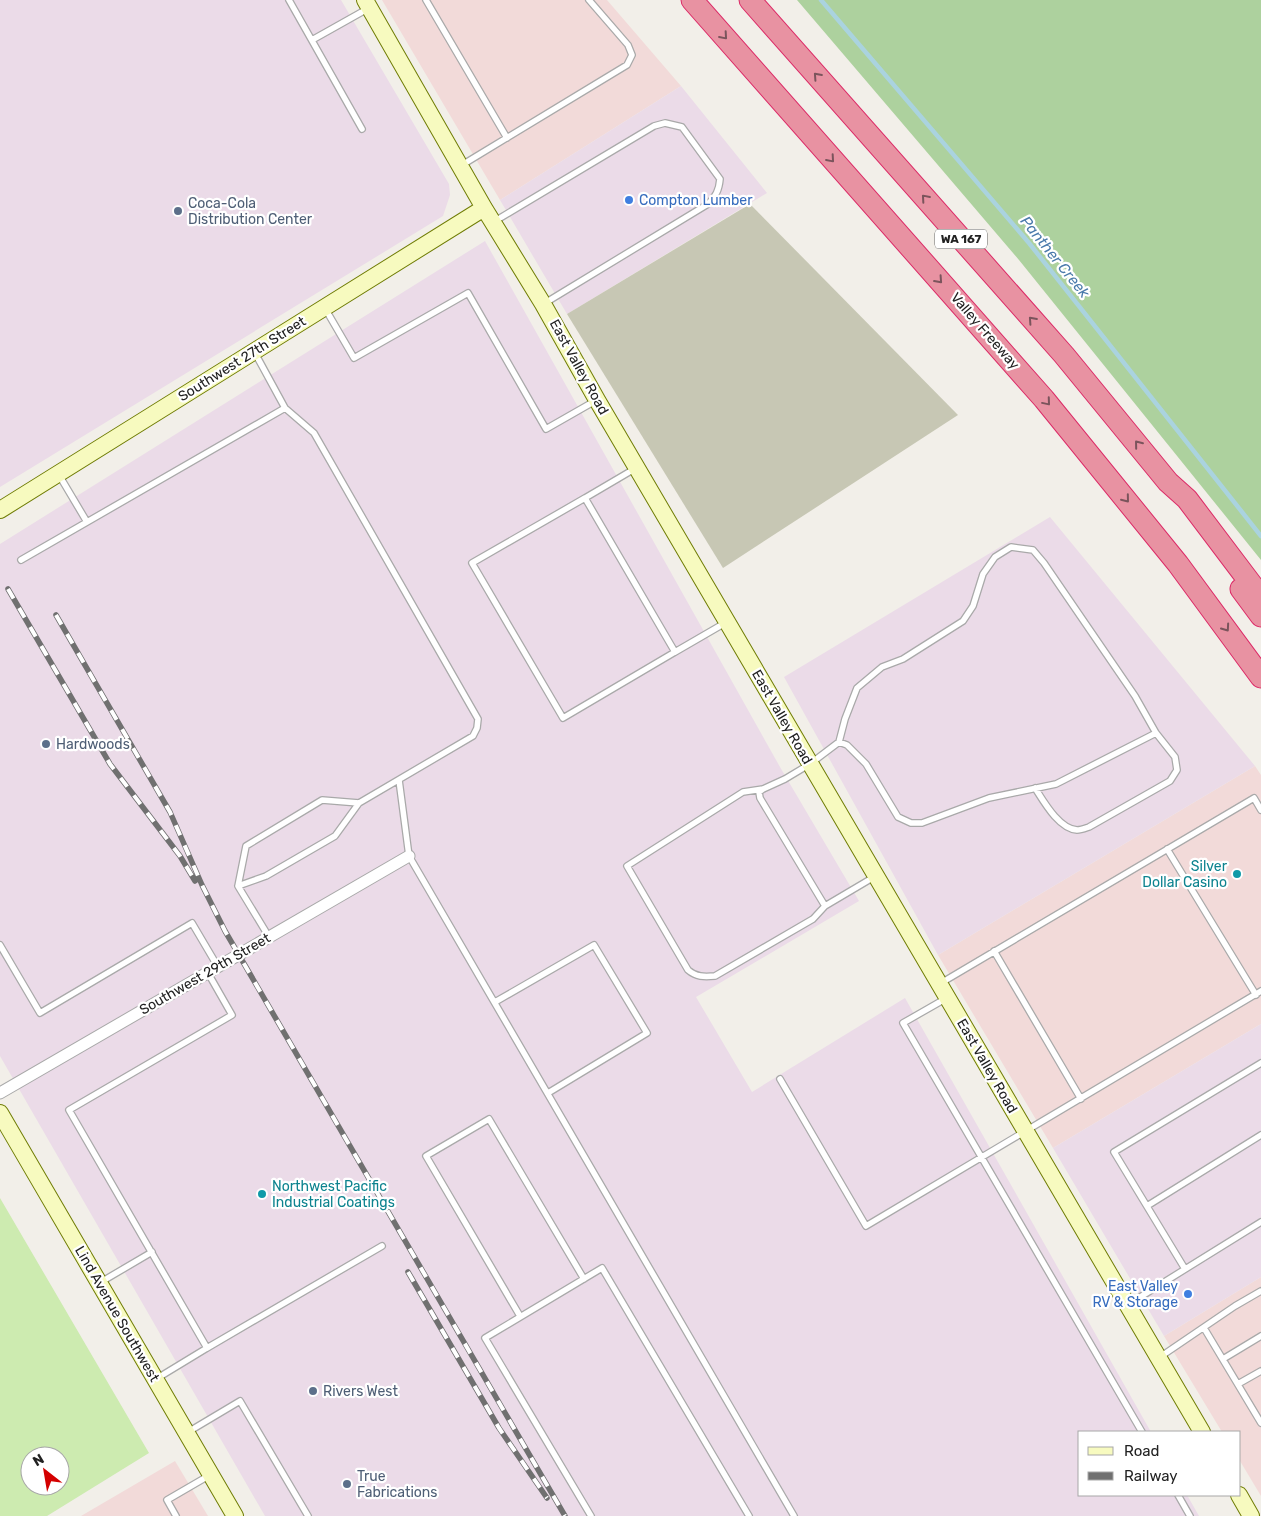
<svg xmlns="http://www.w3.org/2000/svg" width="1261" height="1516" font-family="Rubik,sans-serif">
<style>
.commercial{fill:#f2dad9}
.industrial{fill:#ebdbe8}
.construction{fill:#c7c7b4}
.grass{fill:#cdebb0;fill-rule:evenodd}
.forest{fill:#add19e}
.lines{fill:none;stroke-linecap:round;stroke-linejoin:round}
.stream{stroke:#aad3df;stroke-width:4.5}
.lane-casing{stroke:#a9a9a9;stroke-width:8}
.street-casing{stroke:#a9a9a9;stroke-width:13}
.secondary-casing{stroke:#707d05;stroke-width:18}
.highway-casing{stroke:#dc2a67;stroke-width:23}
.lane{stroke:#fff;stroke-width:5.5}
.street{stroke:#fff;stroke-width:11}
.secondary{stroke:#f7fabf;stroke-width:16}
.highway{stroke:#e892a2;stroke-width:21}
.rail-casing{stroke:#707070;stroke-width:5.5}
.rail{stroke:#fff;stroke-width:4;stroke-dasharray:11;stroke-linecap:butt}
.oneway{stroke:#7b545c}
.shop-dot{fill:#3f7fe0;stroke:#fff;stroke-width:2}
.service-dot{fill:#5c6f8a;stroke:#fff;stroke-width:2}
.culture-dot{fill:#0f9aa8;stroke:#fff;stroke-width:2}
.labels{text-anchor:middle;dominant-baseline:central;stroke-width:4.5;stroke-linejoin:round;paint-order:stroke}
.shield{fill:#fff;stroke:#646464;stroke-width:1}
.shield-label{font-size:12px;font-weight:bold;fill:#222}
.shop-label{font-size:14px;fill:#366cbe;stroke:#fff;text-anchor:start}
.service-label{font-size:14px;fill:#4e5e75;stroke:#fff;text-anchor:start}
.street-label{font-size:14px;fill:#222;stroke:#fff}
.culture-label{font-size:14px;fill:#0d838f;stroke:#fff;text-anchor:end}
.water-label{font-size:15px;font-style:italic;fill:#4a7aab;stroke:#fff}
</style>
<rect width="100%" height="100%" fill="#f2efe9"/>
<path class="commercial" d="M382 0H607L681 86 500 200Z
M1255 766 1261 775V1024L1053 1148 938 955Z
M1261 1277V1496L1240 1461V1432H1222L1164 1336Z
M175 1461 208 1516H81Z"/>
<path class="industrial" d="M0 0H341L449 184 450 195 443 216 0 487Z
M681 86 767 193 567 314 500 200Z
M485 241 780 767 859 901 696 997 752 1092 905 998 1151 1432H1080V1495H1187L1199 1516H265L0 1056V544Z
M1050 517 1255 766 938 955 784 677Z
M1261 1024V1277L1164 1336 1053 1148Z"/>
<path class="construction" d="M750 204 958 415 723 568 567 314Z"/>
<path class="grass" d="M0 1198 149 1453 47 1516H0ZM30 1456H60V1486H30Z"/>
<path class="forest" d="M797 0H1261V560L1019 260Z"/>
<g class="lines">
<path class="stream" d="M821 0 1029 243 1261 536"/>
<defs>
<path id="lane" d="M289 0 362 129
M426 0 507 138
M312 40 369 8
M462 165 627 65 632 55 628 45 589 0
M495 221 654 126 665 123 682 127 720 179C719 190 716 196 708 204L545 303
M326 310 354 358 468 293 546 429 595 401
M255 353 285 408 314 433 478 719 477 728 473 736 359 803 322 800 246 846 238 886 269 937
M636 468 585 498 675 652 725 623
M59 475 87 522
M585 498 472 563 563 718 675 652
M21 560 285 408
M839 742 847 745 866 764 898 817 911 823H922L989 798 1056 784 1156 733
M399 780 409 856 794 1516
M763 789 743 792 627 866 688 970C696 977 704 977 715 976L813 919 825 906 874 877
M1167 849 1256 995
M238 886 266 876 335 836 359 803
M825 906 760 798 759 792 763 789 785 779 810 764 839 742 845 719 857 688 882 667 903 659 963 621 973 606 983 574 995 557 1011 547 1033 550 1044 563 1135 696 1156 733 1175 757 1177 770 1170 781 1089 827C1086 828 1081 830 1077 830 1059 829 1044 802 1035 788
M0 945 40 1013 192 923 218 967
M994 951 1081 1099
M208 973 232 1015 69 1110 207 1348 382 1246
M941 983 1254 798 1261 810
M945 999 903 1023 1142 1432
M495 1002 594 945 647 1033 548 1093
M780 1079 866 1226 1261 991
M1147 1206 1261 1135
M1185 1269 1114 1152 1261 1063
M101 1282 152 1252
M1129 1304 1261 1222
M520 1316 426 1156 489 1119 584 1279
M1204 1328 1261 1423
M1160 1357 1235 1306 1261 1291
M1223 1359 1261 1336
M156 1379 207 1348
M1238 1384 1261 1371
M188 1432 240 1401 308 1516
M1178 1495 1190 1516
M176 1516 167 1500 210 1475
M591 1516 485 1338 602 1268 749 1516"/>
<path id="street" d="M0 1093 409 856"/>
<path id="secondary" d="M365 0 484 208 543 304 597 400 1202 1432
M0 510 484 208
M0 1113 235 1516
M1239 1495 1251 1516"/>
<path id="highway" d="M692 0 1044 399 1178 564 1261 677
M750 0 1064 355 1168 482 1187 499 1261 597
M1241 589 1261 616"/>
</defs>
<use href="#lane" class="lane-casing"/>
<use href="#street" class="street-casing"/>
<use href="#secondary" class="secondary-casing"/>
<use href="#highway" class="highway-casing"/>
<use href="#lane" class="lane"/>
<use href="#street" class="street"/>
<use href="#secondary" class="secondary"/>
<use href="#highway" class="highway"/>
<defs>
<path id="rail" d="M8 589 110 764 180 856 195 881
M56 615 170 812 202 885 225 931 565 1516
M408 1272 499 1428 547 1498"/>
</defs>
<use href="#rail" class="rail-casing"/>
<use href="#rail" class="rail"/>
</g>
<defs><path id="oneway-chevron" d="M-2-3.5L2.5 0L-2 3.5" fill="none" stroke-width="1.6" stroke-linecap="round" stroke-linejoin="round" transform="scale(1.25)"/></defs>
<g class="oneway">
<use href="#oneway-chevron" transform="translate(724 36) rotate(49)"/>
<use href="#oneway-chevron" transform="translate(817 76) rotate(-132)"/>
<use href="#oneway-chevron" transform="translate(831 159) rotate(49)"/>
<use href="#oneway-chevron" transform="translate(925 198) rotate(-131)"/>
<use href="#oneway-chevron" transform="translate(939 280) rotate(48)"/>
<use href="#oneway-chevron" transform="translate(1032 320) rotate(-132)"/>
<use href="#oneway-chevron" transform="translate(1047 402) rotate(50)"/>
<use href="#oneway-chevron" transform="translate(1138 444) rotate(-129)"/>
<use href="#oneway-chevron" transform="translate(1126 499) rotate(51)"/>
<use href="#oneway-chevron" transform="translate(1226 628) rotate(55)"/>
</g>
<g class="shop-dot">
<circle cx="629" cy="200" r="5"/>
<circle cx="1188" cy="1294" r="5"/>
</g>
<g class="service-dot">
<circle cx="178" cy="211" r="5"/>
<circle cx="46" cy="744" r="5"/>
<circle cx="313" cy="1391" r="5"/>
<circle cx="347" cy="1484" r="5"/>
</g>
<g class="culture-dot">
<circle cx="1237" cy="874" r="5"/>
<circle cx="262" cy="1194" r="5"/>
</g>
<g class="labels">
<rect class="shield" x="935" y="229.5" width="52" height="19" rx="4"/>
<g class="shield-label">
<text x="961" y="239">WA 167</text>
</g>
<g class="shop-label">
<text x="639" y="200">Compton Lumber</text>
<text x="1178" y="1286" text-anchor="end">East Valley<tspan x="1178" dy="16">RV &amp; Storage</tspan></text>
</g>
<g class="service-label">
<text x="188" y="203">Coca-Cola<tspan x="188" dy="16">Distribution Center</tspan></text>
<text x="56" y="744">Hardwoods</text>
<text x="323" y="1391">Rivers West</text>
<text x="357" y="1476">True<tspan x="357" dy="16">Fabrications</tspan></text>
</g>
<g class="street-label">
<text transform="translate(985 331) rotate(49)">Valley Freeway</text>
<text transform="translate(242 359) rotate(-32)">Southwest 27th Street</text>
<text transform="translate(579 367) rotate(61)">East Valley Road</text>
<text transform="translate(782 717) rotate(60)">East Valley Road</text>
<text transform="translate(205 974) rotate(-30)">Southwest 29th Street</text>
<text transform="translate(987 1066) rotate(60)">East Valley Road</text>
<text transform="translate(117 1314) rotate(60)">Lind Avenue Southwest</text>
</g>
<g class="culture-label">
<text x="1227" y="866">Silver<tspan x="1227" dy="16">Dollar Casino</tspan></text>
<text x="272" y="1186" text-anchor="start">Northwest Pacific<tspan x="272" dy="16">Industrial Coatings</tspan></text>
</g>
<g class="water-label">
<text transform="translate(1055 257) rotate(51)">Panther Creek</text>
</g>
</g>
<rect x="1078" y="1431" width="162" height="65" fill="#ffffff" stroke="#a7a7a7"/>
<rect x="1088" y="1447" width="25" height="8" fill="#f7fabf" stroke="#a7a7a7"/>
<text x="1124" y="1456" font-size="15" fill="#222222">Road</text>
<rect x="1088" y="1472" width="25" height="8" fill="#707070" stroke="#a7a7a7"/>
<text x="1124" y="1481" font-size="15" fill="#222222">Railway</text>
<g transform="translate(45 1471) rotate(329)"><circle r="24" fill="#ffffff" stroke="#a7a7a7"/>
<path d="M0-4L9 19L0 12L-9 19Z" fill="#d40000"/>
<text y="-8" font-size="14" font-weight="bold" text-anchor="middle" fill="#222222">N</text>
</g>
</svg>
